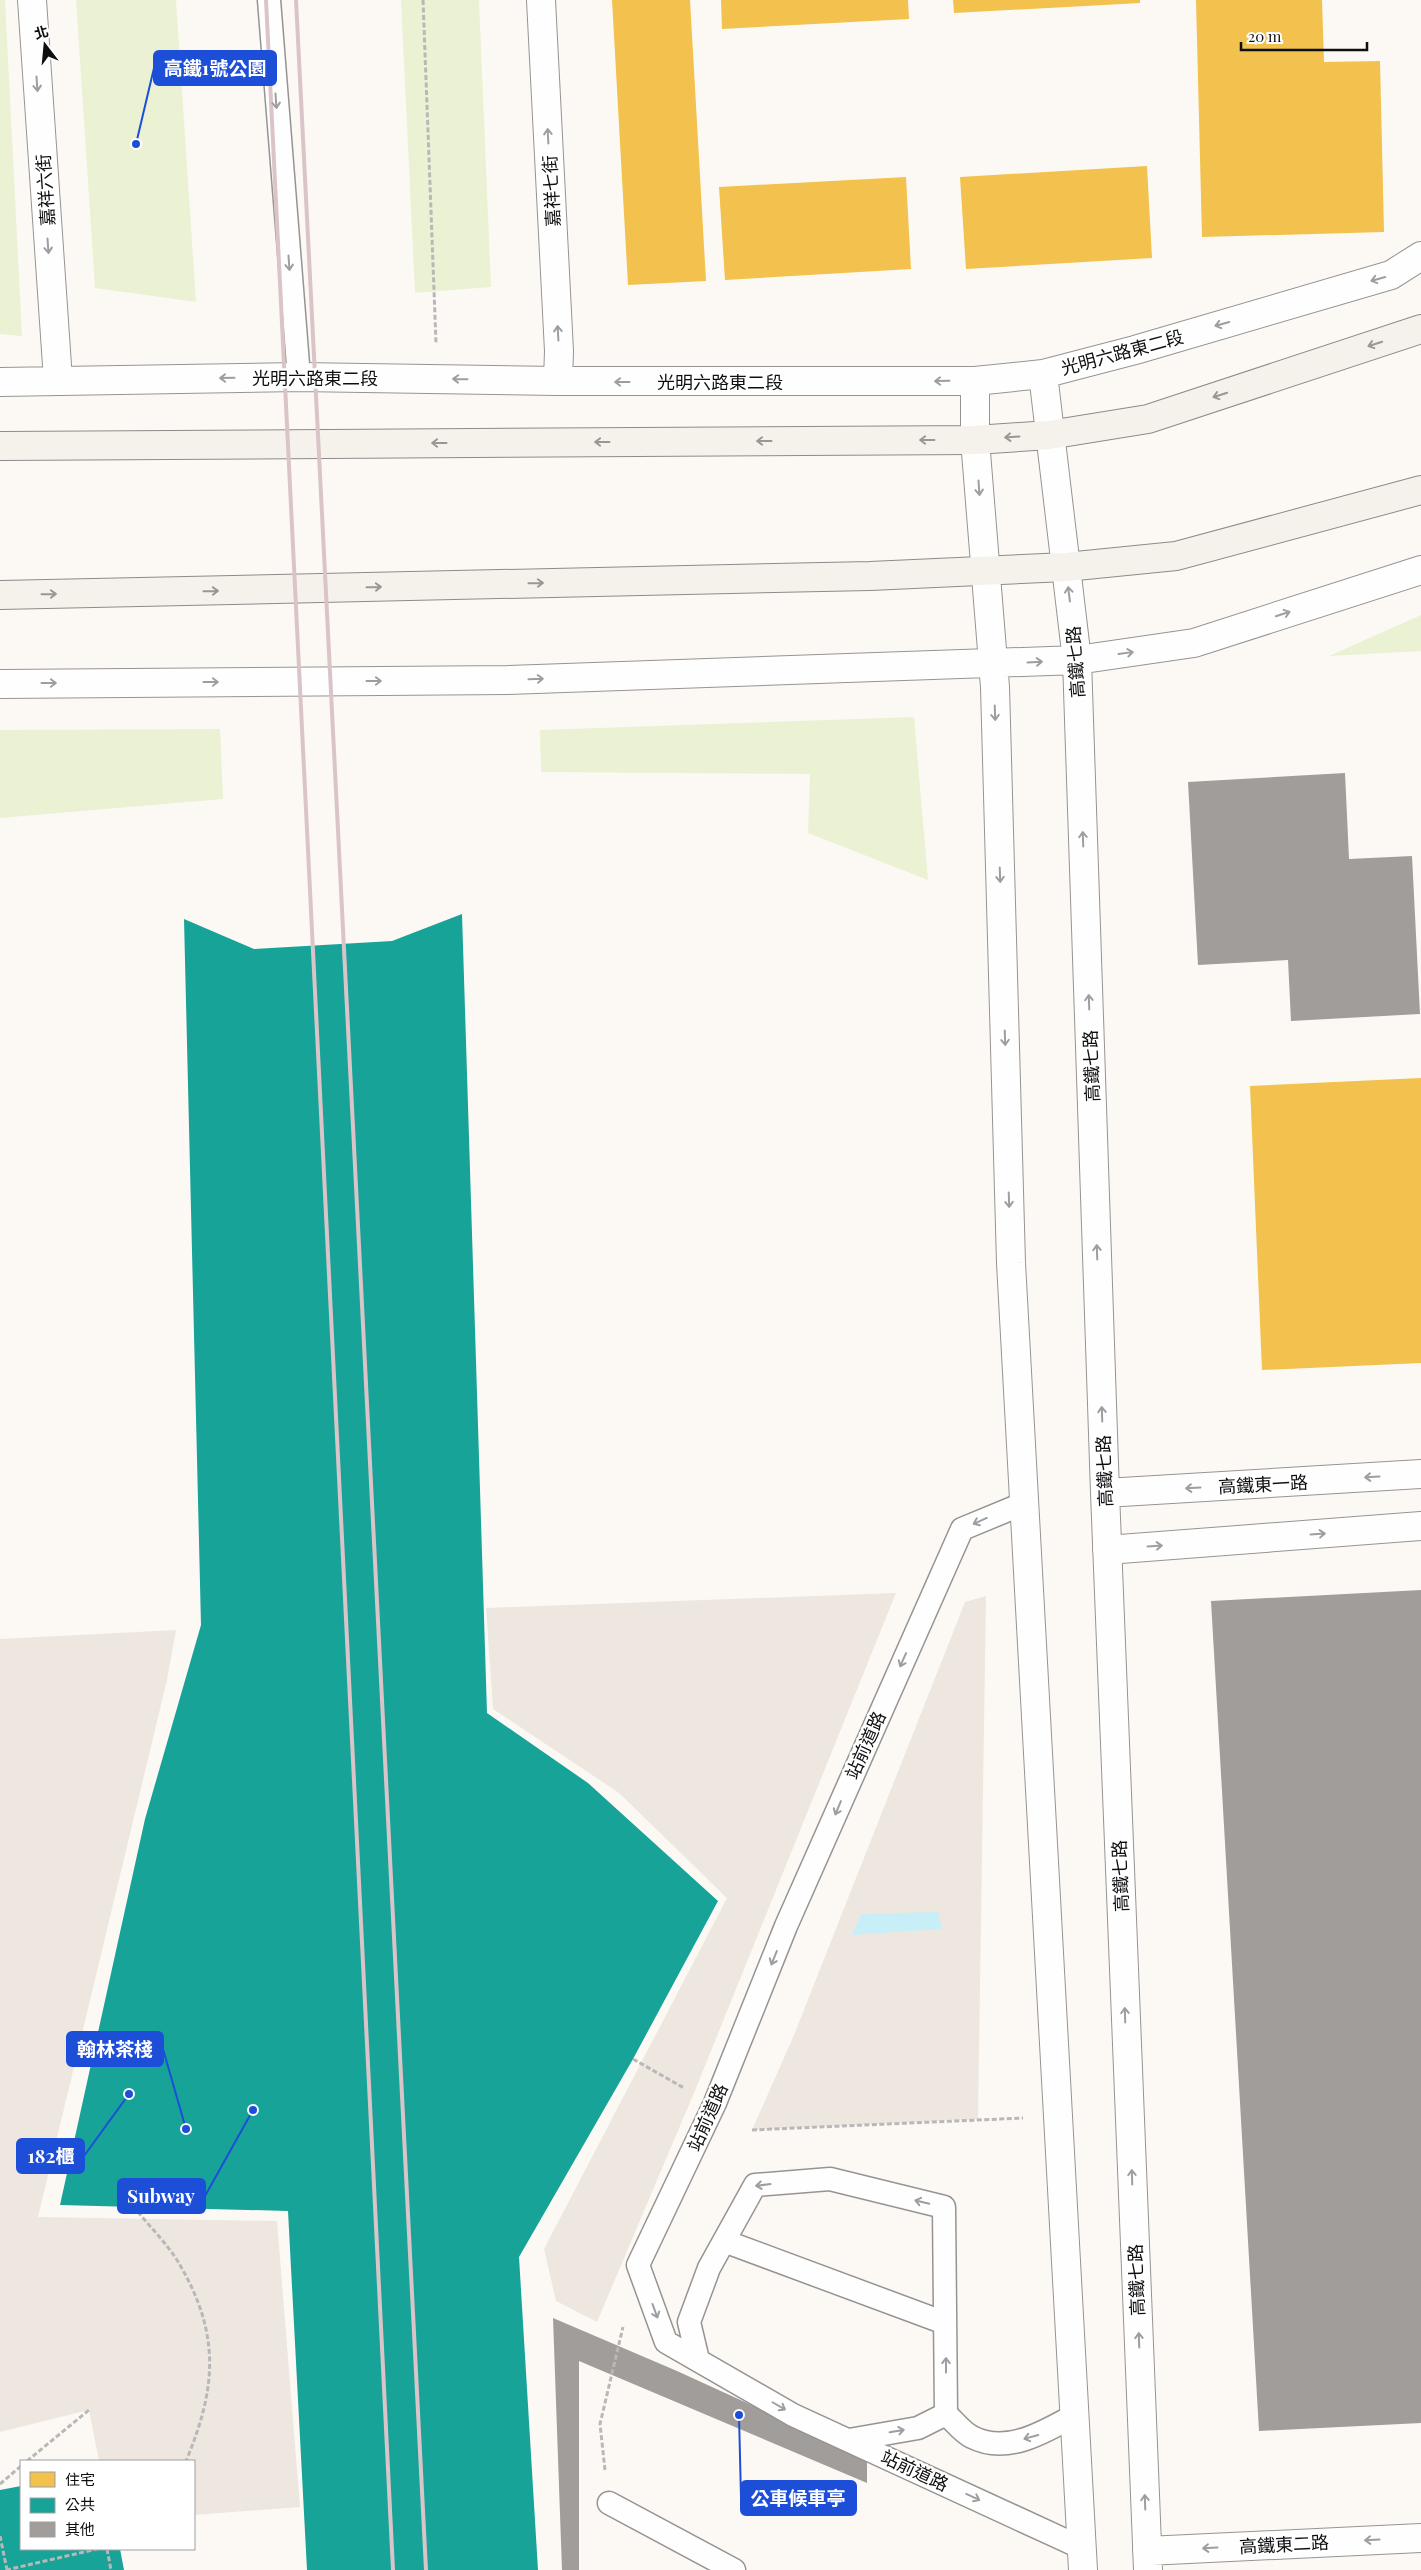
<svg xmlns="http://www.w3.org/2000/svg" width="1421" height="2570" font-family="'Playfair Display','Noto Sans TC',serif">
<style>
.green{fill:#eaf2d3}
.plaza{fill:#ede7e0}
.water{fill:#c8eef8}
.homes{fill:#f2c14e}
.public{fill:#17a398}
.building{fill:#a09d9a}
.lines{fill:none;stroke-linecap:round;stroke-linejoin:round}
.service-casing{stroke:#969493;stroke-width:25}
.minor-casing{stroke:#969493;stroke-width:30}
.secondary-casing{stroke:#8c8b89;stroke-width:30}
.path{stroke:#b9b8b8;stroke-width:3;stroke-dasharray:5 2.5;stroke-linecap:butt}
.service{stroke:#fffefe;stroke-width:22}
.minor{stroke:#fffefe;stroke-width:28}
.secondary{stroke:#f5f2eb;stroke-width:28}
.rail{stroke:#dac4c8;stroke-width:4}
.oneway{stroke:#9f9e9e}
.oneway2{stroke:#999793}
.labels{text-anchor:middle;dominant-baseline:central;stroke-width:5;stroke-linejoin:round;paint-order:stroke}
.street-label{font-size:18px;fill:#0f0f0f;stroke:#fff}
.leader{fill:none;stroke:#1d4ed8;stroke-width:2}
.callout-dot{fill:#1d4ed8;stroke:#fff;stroke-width:2}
.callout{fill:#1d4ed8;stroke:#1d4ed8;stroke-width:2}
.callout-label{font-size:19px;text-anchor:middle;font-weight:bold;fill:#fff}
</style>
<rect width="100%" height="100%" fill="#fcf9f5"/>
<path class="green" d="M0 0H5L22 336 0 334Z
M76 0H176L196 302 95 288Z
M401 0H479L491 287 415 293Z
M1421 615V651L1329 656Z
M914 717 928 880 808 833 810 774 541 772 540 730Z
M220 729 223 799 0 818V730Z"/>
<path class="plaza" d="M896 1593 694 2093 597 2322 556 2301 544 2249 727 1898 619 1793 493 1709 486 1608Z
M986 1596 978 2119 752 2130 794 2035 965 1602Z
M176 1630 167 1680 38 2217 277 2221 300 2507 194 2515V2461H99L89 2410 0 2432V1639Z"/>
<path class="water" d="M938 1912 942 1929 852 1935 861 1914Z"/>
<path class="homes" d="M612 0H690L706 281 628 285Z
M721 0H908L909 19 722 29Z
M953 0H1140V3L954 13Z
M1196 0H1322L1324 62 1380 61 1384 232 1202 237Z
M1147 166 1152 258 966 269 960 177Z
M906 177 911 269 725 280 719 187Z
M1421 1078V1363L1262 1370 1250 1086Z"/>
<path class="public" d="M462 914 487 1713 588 1783 718 1901 633 2059 519 2257 538 2570H307L288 2211 60 2205 145 1819 201 1625 184 919 254 949 392 941Z
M21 2486V2549H120L124 2570H0V2490Z"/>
<path class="building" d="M1345 773 1349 859 1412 856 1420 1014 1291 1021 1288 960 1198 965 1188 782Z
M1421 1590V2423L1259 2431 1211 1601Z
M553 2318 677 2371 867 2458V2483L579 2361V2570H562Z"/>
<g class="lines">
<defs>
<path id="service" d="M269 0 299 377
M1025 1503 962 1529 786 1926 715 2103 638 2265 666 2342 793 2415 1082 2548
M724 2241 945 2323
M698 2360 689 2322 709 2268 755 2185 830 2179 944 2207 946 2414C954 2421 963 2433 972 2437 1007 2455 1044 2432 1075 2415
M849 2440 918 2428 946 2414
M609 2503 734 2570"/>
<path id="minor" d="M32 0 58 380
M541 0 559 351 558 381
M1043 374 1077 660 1105 1493 1148 2570
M975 381V440L995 687 1011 1263 1083 2570
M0 382 299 377 558 381H975L1043 374 1135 350 1391 275 1421 256
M0 684 508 680 1077 660 1194 643 1421 570
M1105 1493 1421 1474
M1107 1550 1421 1526
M1147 2551 1421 2538"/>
<path id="secondary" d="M0 446 975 440 1049 435 1148 419 1421 329
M0 595 870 576 1066 567 1176 556 1421 490"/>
</defs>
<use href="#service" class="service-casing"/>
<use href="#minor" class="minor-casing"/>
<use href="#secondary" class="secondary-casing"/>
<path class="path" d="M423 0 436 343
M633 2059 684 2088
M752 2130 1023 2118
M133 2206C148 2225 168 2244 180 2265 221 2336 216 2389 186 2461
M27 2461 89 2410
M605 2470 600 2424 623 2327
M0 2484 21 2466
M0 2536 7 2570
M107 2549 111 2570
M6 2570 97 2549"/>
<use href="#service" class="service"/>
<use href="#minor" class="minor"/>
<use href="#secondary" class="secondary"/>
<path class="rail" d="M266 0 393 2570
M296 0 426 2570"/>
</g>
<defs><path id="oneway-shaft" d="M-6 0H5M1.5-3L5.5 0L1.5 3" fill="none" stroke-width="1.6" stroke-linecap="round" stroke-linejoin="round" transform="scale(1.25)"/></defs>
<g class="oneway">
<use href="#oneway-shaft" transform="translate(37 84) rotate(86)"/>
<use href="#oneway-shaft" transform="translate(276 101) rotate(86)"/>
<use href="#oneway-shaft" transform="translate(548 136) rotate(-93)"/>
<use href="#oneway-shaft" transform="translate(48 246) rotate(86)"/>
<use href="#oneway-shaft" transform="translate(289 263) rotate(86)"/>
<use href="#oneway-shaft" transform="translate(1378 279) rotate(164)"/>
<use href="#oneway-shaft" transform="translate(1222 324) rotate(164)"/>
<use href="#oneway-shaft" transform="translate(558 333) rotate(-93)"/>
<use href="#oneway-shaft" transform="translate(227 378) rotate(179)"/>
<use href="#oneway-shaft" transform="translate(460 379) rotate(-179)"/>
<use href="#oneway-shaft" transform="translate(942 381) rotate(179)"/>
<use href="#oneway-shaft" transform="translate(622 382) rotate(-180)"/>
<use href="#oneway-shaft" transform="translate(979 488) rotate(86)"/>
<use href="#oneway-shaft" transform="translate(1069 594) rotate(-97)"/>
<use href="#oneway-shaft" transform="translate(1283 614) rotate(-18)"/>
<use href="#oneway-shaft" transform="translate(1126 653) rotate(-8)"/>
<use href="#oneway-shaft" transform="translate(1035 662) rotate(-3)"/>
<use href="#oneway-shaft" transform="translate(536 679) rotate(-2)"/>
<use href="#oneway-shaft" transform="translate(374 681)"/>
<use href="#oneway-shaft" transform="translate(211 682)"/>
<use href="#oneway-shaft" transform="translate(49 683)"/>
<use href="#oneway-shaft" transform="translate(995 713) rotate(88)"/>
<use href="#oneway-shaft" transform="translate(1083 839) rotate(-92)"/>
<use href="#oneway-shaft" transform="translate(1000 875) rotate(88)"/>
<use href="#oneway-shaft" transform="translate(1089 1002) rotate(-92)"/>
<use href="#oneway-shaft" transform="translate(1005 1038) rotate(88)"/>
<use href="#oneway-shaft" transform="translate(1009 1200) rotate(88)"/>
<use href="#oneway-shaft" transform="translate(1097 1252) rotate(-92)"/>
<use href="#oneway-shaft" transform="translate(1102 1414) rotate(-92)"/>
<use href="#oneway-shaft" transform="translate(1372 1477) rotate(177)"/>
<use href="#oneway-shaft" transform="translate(1193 1488) rotate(177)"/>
<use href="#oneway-shaft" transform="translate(980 1521) rotate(156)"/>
<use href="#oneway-shaft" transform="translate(1318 1534) rotate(-4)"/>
<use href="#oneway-shaft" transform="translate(1155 1546) rotate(-4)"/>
<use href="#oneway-shaft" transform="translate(903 1660) rotate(114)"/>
<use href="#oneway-shaft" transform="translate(838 1808) rotate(113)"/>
<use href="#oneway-shaft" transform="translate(774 1958) rotate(112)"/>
<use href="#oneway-shaft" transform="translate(1125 2015) rotate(-92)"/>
<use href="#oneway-shaft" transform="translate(1132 2177) rotate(-92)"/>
<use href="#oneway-shaft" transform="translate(763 2185) rotate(173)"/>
<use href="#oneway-shaft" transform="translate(922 2202) rotate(-166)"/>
<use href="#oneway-shaft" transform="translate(655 2311) rotate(70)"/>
<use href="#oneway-shaft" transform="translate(1139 2340) rotate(-92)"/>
<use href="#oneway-shaft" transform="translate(946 2365) rotate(-90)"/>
<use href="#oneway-shaft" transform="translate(779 2406) rotate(30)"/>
<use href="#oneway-shaft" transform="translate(897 2431) rotate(-10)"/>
<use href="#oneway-shaft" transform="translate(1031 2437) rotate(165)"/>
<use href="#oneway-shaft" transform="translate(973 2497) rotate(25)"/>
<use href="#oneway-shaft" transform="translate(1145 2502) rotate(-92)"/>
<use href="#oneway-shaft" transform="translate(1372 2540) rotate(177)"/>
<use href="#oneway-shaft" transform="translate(1210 2548) rotate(177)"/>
</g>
<g class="oneway2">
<use href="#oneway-shaft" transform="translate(1375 344) rotate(162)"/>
<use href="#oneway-shaft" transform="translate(1220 395) rotate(162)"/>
<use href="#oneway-shaft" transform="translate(1012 437) rotate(176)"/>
<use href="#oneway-shaft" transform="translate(927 440) rotate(180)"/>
<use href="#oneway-shaft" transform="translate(764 441) rotate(180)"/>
<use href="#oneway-shaft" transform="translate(602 442) rotate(180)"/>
<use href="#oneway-shaft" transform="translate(439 443) rotate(180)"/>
<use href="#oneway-shaft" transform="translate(536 583) rotate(-1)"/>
<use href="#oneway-shaft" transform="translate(374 587) rotate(-1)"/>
<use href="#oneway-shaft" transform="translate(211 591) rotate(-1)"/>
<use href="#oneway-shaft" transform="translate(49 594) rotate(-1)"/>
</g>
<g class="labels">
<g class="street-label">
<text transform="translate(45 190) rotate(-94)">嘉祥六街</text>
<text transform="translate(551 191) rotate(-93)">嘉祥七街</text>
<text transform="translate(1122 352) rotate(-15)">光明六路東二段</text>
<text x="315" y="378">光明六路東二段</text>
<text x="720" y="382">光明六路東二段</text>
<text transform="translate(1075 662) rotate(-94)">高鐵七路</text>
<text transform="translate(1091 1066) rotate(-92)">高鐵七路</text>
<text transform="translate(1104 1471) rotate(-92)">高鐵七路</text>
<text transform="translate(1263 1484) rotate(-3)">高鐵東一路</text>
<text transform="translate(865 1745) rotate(-66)">站前道路</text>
<text transform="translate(1120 1876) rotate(-92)">高鐵七路</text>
<text transform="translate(707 2117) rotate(-66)">站前道路</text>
<text transform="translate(1136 2280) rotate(-92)">高鐵七路</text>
<text transform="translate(915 2470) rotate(25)">站前道路</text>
<text transform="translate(1284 2544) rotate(-3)">高鐵東二路</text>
</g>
</g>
<path class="leader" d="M136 144L154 68M186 2129L163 2049M129 2094L84 2156M253 2110L205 2196M739 2415L741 2498"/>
<g class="callout-dot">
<circle cx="136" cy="144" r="5"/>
<circle cx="186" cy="2129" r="5"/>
<circle cx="129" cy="2094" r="5"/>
<circle cx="253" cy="2110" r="5"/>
<circle cx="739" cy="2415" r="5"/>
</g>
<g class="callout">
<rect x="154" y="51" width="122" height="34" rx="5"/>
<rect x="67" y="2032" width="96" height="34" rx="5"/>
<rect x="17" y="2139" width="67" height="34" rx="5"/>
<rect x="118" y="2179" width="87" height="34" rx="5"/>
<rect x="741" y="2481" width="115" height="34" rx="5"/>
</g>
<g class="callout-label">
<text x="215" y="75">高鐵1號公園</text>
<text x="115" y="2056">翰林茶棧</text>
<text x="51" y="2163">182櫃</text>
<text x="161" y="2203">Subway</text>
<text x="798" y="2505">公車候車亭</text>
</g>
<rect x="20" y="2460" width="175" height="90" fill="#ffffff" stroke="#9f9f9f"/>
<rect x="30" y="2472" width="25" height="15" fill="#f2c14e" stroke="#9f9f9f"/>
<text x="65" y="2485" font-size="15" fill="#0f0f0f">住宅</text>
<rect x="30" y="2498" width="25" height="15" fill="#17a398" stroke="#9f9f9f"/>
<text x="65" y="2510" font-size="15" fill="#0f0f0f">公共</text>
<rect x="30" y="2522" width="25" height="15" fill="#a09d9a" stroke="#9f9f9f"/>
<text x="65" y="2535" font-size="15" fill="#0f0f0f">其他</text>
<g transform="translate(45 45) rotate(344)" stroke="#ffffff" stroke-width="4" paint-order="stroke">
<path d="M0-4L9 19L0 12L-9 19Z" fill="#0f0f0f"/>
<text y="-8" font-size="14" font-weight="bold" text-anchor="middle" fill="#0f0f0f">北</text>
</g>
<path d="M1241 42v8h126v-8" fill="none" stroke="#0f0f0f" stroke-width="2.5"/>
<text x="1248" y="42" font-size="15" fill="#0f0f0f" stroke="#ffffff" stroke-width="4" paint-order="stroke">20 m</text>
</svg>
